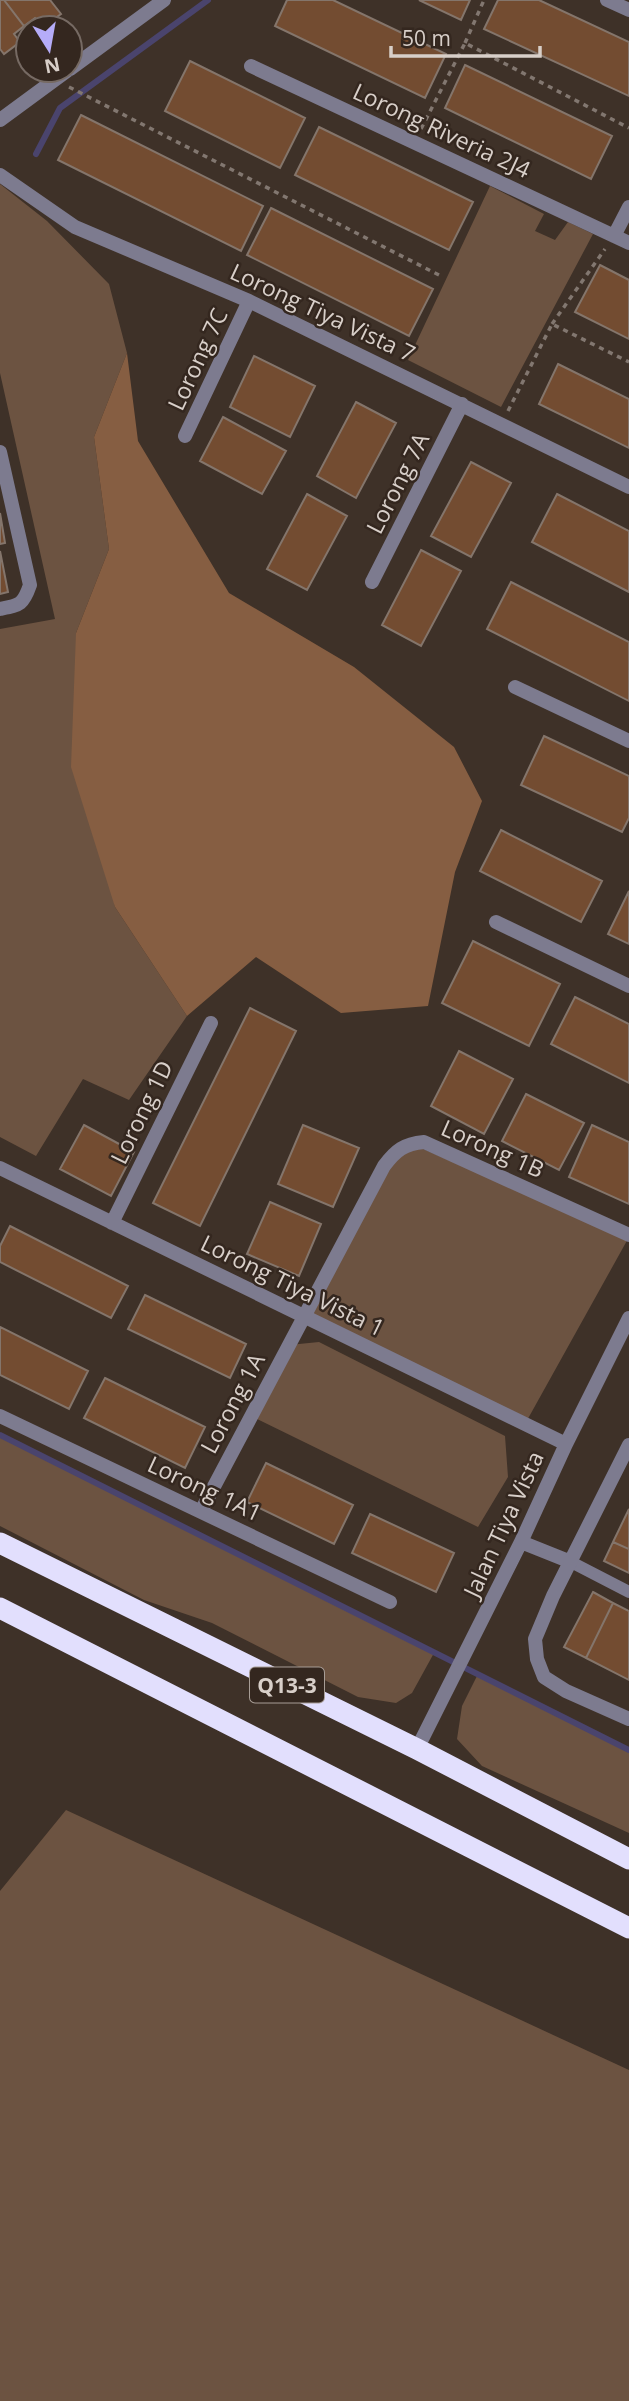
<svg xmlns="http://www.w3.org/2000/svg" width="629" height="2401" font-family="'Open Sans',sans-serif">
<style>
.green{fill:#6c5341}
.forest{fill:#865e42}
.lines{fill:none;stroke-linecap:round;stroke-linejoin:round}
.stream{stroke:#4a446d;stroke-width:6}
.building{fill:#734c31;stroke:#84756b;stroke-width:2}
.path{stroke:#827770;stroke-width:3.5;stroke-dasharray:5 5;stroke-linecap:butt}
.lane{stroke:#7d7b8f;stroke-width:12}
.street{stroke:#7d7b8f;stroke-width:14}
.highway{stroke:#e2dffd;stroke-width:21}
.labels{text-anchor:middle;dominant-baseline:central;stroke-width:5;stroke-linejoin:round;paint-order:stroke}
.shield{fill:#34271f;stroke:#a79d96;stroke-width:2}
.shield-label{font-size:21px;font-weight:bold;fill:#d8cfc9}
.street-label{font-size:23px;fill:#d8cfc9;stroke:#34271f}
</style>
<rect width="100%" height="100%" fill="#3e3128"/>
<path class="green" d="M0 184 47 221 109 284 127 353 94 437 109 549 76 633 115 907 187 1016 129 1100 83 1079 36 1156 0 1137V629L55 619 0 373Z
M490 186 544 214 535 231 555 240 568 222 593 234 501 407 408 360Z
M409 1143 629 1237 525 1424 304 1316 384 1166Z
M319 1342 505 1436 508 1477 478 1527 251 1416 289 1345Z
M0 1435 434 1653 412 1693 396 1703 358 1697 212 1623 144 1600 0 1526Z
M478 1674 629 1750V1833L482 1766 457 1739 462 1706Z
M66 1810 629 2070V2401H0V1891Z"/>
<path class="forest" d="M127 353 138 441 229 593 354 667 454 747 482 801 455 872 428 1006 341 1013 256 957 187 1016 115 907 71 767 76 633 109 549 94 437Z"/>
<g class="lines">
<path class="stream" d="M36 154 60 108 208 0
M0 1435 629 1750"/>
</g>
<path class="building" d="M0 0H4L24 26 14 34 20 42 4 54 0 49Z
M4 0H50L61 14 43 27 35 18 24 26Z
M287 0H333L446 54 425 98 275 26Z
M419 0H470L461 20Z
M498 0H539L629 42V96L484 29Z
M190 61 305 118 280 168 165 111Z
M465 65 612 136 591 179 445 108Z
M81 115 263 206 241 251 58 160Z
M319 127 473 202 449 250 295 175Z
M271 208 433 289 409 336 247 255Z
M600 265 629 280V339L575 312Z
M254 356 315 386 290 437 230 407Z
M558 364 629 399V448L539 404Z
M356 402 396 423 356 498 317 476Z
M223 417 286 451 262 494 200 461Z
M471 462 511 483 471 557 431 536Z
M307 494 347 516 307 590 267 569Z
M557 494 629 531V592L532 542Z
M0 513 5 543 0 544Z
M421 550 461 571 421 646 382 625Z
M0 551 8 592 0 594Z
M511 582 629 642V701L487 629Z
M544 736 629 776V818L622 832 521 785Z
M501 830 602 881 581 922 480 871Z
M629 891V944L608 934Z
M473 941 560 984 529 1046 442 1003Z
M575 997 629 1024V1083L551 1044Z
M250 1008 296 1031 200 1226 153 1203Z
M459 1051 513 1079 484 1134 431 1106Z
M526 1094 584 1123 559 1170 502 1141Z
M84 1125 134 1152 111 1196 60 1169Z
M303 1125 359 1148 333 1207 278 1184Z
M592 1125 629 1142V1204L569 1177Z
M270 1202 321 1224 299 1276 247 1254Z
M10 1226 128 1286 111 1318 0 1262V1246Z
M145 1295 246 1344 230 1378 128 1329Z
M0 1327 88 1371 69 1409 0 1375Z
M105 1378 205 1427 185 1468 84 1418Z
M266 1463 353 1505 334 1544 247 1502Z
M629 1509V1549L613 1542Z
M370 1514 454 1553 436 1592 352 1553Z
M613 1542 629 1549V1573L604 1561Z
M593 1592 613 1603 586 1658 564 1647Z
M613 1603 629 1611V1680L586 1658Z"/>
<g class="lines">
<path class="path" d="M465 43 484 0
M69 87 439 275
M421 129 465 43 629 128
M552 324 605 249
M508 411 552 324 629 362"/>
<path class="lane" d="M571 1562 629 1592"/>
<path class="street" d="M607 0 629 10
M251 66 629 243
M70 69 164 0
M0 120 68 70
M0 175 75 227 249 301 629 487
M614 236 629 207
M185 436 249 301
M0 452 30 585C23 605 20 605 0 609
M372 582 462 404
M515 687 629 741
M496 922 629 986
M0 1168 566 1444
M112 1223 211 1023
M0 1416 390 1602
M629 1445 553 1596 535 1639 537 1659 544 1677 566 1691 629 1719
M201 1511 384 1166C396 1150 404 1144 424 1142L629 1235
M521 1542 571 1562
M417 1749 521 1542 566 1444 629 1318"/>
<path class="highway" d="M0 1543 417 1749 629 1859
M0 1608 629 1928"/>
</g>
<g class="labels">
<rect class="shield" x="250" y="1667.5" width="74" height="35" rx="5"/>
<g class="shield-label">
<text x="287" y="1685">Q13-3</text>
</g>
<g class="street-label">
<text transform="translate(442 130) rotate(25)">Lorong Riveria 2J4</text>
<text transform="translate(323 312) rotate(25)">Lorong Tiya Vista 7</text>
<text transform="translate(197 359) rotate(-65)">Lorong 7C</text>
<text transform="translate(397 483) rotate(-63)">Lorong 7A</text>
<text transform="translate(141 1112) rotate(-64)">Lorong 1D</text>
<text transform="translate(493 1148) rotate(24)">Lorong 1B</text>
<text transform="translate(293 1285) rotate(26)">Lorong Tiya Vista 1</text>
<text transform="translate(232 1403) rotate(-62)">Lorong 1A</text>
<text transform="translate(205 1488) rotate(25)">Lorong 1A1</text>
<text transform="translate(503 1524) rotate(-65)">Jalan Tiya Vista</text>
</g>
</g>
<g transform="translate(49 49) rotate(169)"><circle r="33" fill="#34271f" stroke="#766a63" stroke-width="2"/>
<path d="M0-5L12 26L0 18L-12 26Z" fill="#b5acf8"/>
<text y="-10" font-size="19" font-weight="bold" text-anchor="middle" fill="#d8cfc9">N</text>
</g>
<path d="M391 46v10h149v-10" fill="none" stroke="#d8cfc9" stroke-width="3.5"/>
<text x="402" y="46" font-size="21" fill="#d8cfc9" stroke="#34271f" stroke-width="5" paint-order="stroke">50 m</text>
</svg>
